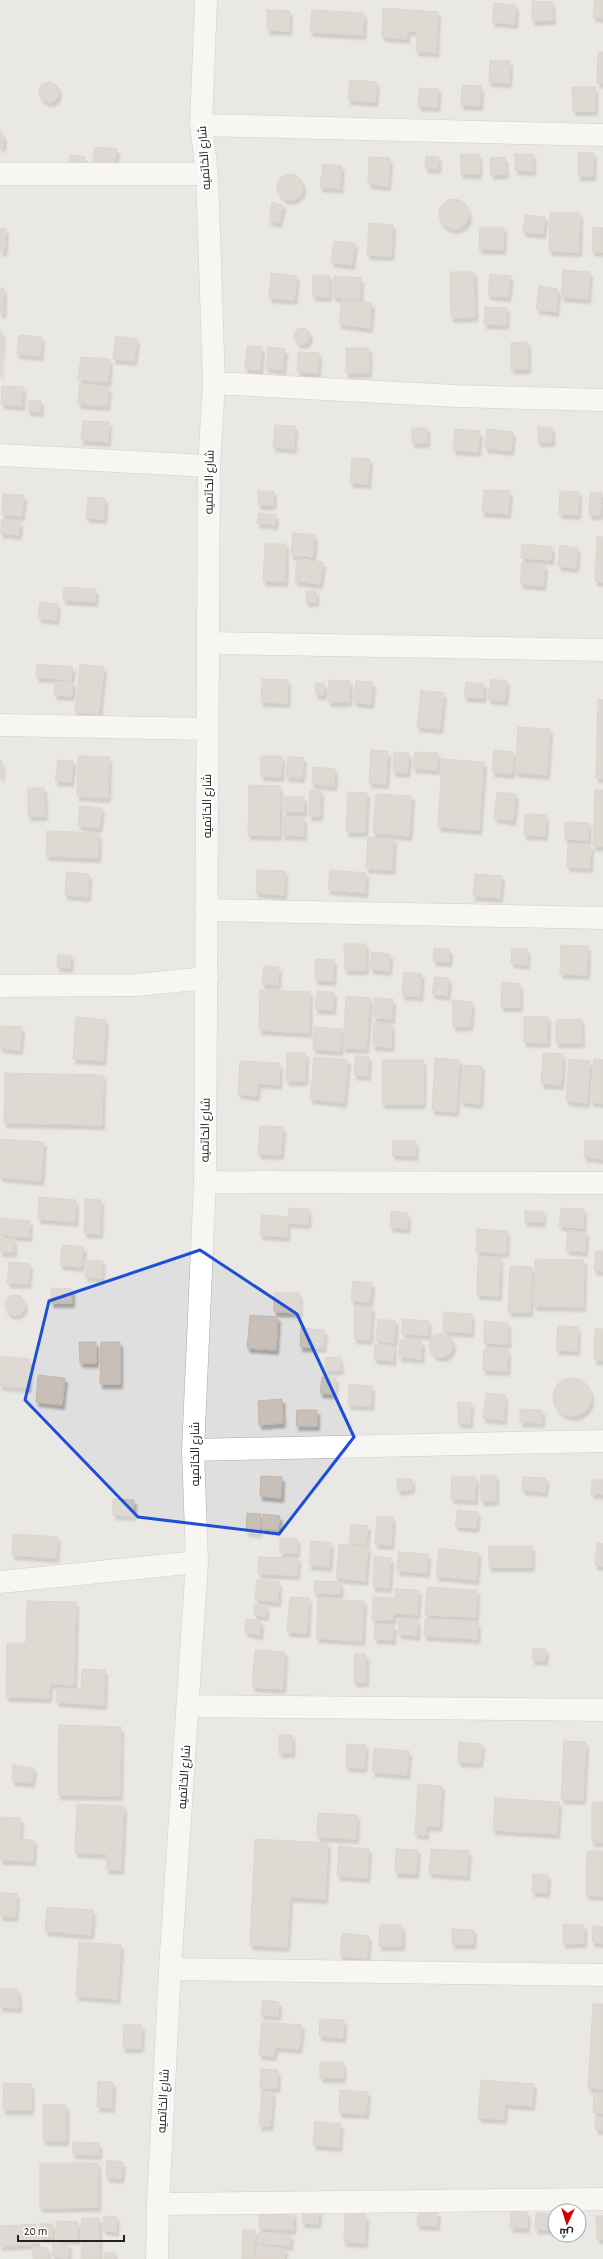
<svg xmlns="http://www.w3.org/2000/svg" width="603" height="2259" font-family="'Alegreya Sans',Cairo,sans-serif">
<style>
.residential{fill:#e0dfdf;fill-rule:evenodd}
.building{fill:#c7bfb8;stroke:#c4b6ab;filter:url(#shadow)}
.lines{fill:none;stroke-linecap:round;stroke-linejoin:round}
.minor-casing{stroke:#a9a9a9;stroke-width:23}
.minor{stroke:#fff;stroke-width:22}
.marked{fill:none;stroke:#1d4ed8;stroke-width:3;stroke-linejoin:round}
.labels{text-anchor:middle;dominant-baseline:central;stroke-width:4;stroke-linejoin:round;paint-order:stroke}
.street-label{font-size:12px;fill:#222;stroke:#fff}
</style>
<defs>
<filter id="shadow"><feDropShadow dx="2.5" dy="4.5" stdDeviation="1" flood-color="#0004"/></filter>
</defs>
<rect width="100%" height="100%" fill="#f2efe9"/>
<path class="residential" d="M0 0H603V2259H0ZM555 2211H579V2235H555Z"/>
<path class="building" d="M595 0H603V18L593 17Z
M532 1 552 2 553 20 532 21Z
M494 3 516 5 515 24 492 22Z
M383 8 438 12 436 53 416 51 417 31H407V39L382 37Z
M267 10 290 11 289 31 267 30Z
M312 10 364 13 363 35 310 32Z
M598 52H603V83H597Z
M490 60 510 61 509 83 489 82Z
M350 80 377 82 375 102 348 100Z
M39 92a10 10 0 1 1 20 0a10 10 0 1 1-20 0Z
M462 85 481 86 480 106 461 105Z
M572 87H595V111H573Z
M420 88 439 89 437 107 418 106Z
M0 131 4 137 3 145 0 149Z
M95 147 117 149 114 169 92 166Z
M578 152 594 153 593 176H578Z
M461 154H479V174H461Z
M515 154H533V171L515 170Z
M70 155 85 157 84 168 69 166Z
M426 156 439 157 438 169 425 168Z
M369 157 390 158 388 186 368 184Z
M505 157 506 174 491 175 490 158Z
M323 164 342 166 340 189 320 187Z
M277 187a13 13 0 1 1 26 0a13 13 0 1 1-26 0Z
M439 214a15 15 0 1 1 30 0a15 15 0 1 1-30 0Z
M272 202 283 205 279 223 269 221Z
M550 212 580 213 579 252 549 251Z
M525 215 545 217 543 234 523 232Z
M369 223 393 225 391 256 367 255Z
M480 227H504L503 250 479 249Z
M593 227 603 228V252L592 251Z
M0 228 6 229 4 252 0 251Z
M334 241 355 243 352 265 331 262Z
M563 270 590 272 588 299 561 297Z
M450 272H474L475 317 451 318Z
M271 273 297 276 294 300 269 298Z
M490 274 511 276 508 297 488 295Z
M313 275H329V297L313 296Z
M334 276 361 278 360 299 333 297Z
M539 286 558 289 556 312 536 309Z
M0 288H4L3 314H0Z
M342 300 372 303 370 328 339 324Z
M485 307 507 308 506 325 484 324Z
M294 336a8 8 0 1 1 16 0a8 8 0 1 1-16 0Z
M0 332H2L0 376Z
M19 335 42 337 40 356 17 354Z
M116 336 137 339 134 361 113 359Z
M528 342V369H511V343Z
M247 346 262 347 260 370 245 369Z
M268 347 285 349 283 370 266 368Z
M346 348H369V373H346Z
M298 352 319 353 318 373 297 372Z
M81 357 110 359 108 382 78 380Z
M80 384 109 387 107 406 78 404Z
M2 386 23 387 22 406 1 404Z
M29 401H41L40 412 28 411Z
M83 421 109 422 108 442 81 440Z
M275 425 295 426 294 449 273 447Z
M538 427H552V442H538Z
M412 428H427V443H412Z
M455 429 480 431 478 452 453 450Z
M487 429 513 432 511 451 485 448Z
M352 458 370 459 368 484 350 483Z
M484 490 510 491 508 514 482 512Z
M258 491H274L273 505H258Z
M560 491 579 492 578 515 559 514Z
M590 492 602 493 600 515H589Z
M3 494 24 495 22 516 2 515Z
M88 497 105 498 104 519 86 518Z
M259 513 276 515 275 525 257 523Z
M2 519 20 521 19 535 0 533Z
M293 533 315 535 313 557 291 555Z
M597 537H603V582L595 581Z
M265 544H286L285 582 263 581Z
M522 544 552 547 551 560 521 558Z
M560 545 578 548 576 568 558 566Z
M297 559 323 562 320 584 295 581Z
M522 563 545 565 543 586 520 584Z
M64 587 96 589 95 602 63 600Z
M306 591H316V602H306Z
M40 602 58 604 56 620 38 618Z
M37 664 73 667 71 680 36 677Z
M80 664 104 667 99 714 75 712Z
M262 679 288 680 287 703 261 702Z
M491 679 507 681 505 701 488 699Z
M329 680 350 681 349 702H328Z
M356 681 373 682 371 704 354 702Z
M55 682H73L72 696 54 695Z
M466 682 484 684 483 698 464 697Z
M316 683 325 684 324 695 315 694Z
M421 690 444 693 440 729 417 727Z
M598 699 603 700V778H596Z
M518 727 550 729 547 775 515 772Z
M371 750 388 751 386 784 369 783Z
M494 750 514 752 512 774 492 772Z
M394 752 409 753 407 773 393 772Z
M415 752 438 753 437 770 413 768Z
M78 756 109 757 108 798 77 796Z
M261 756H282L281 777 261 776Z
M288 756 304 758 302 778 286 777Z
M442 759 484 762 479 830 438 827Z
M58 760 73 761 71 782 55 781Z
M0 761H2L1 777H0Z
M313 767 335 769 334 786 312 784Z
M249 785 280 786 279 836 248 835Z
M28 788H44L45 816H28Z
M595 789 603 790V846H593Z
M310 790H321L320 816H309Z
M348 792 367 793 365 832H346Z
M497 792 516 794 513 821 494 818Z
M376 794 412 796 409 836 373 833Z
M284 797H304V812H284Z
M80 806 102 808 99 828 78 826Z
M525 814 546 815 545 836 524 835Z
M283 817 304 818V836L283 835Z
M565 822 589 823 588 840 565 839Z
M47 831 99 833 98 858 46 856Z
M368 837 394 839 392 870 366 868Z
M568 844 591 845 590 868 567 867Z
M257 870 285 871 284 895 256 893Z
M330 870 366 873 365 893 328 890Z
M66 872 89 874 88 897 65 895Z
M475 874 502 876 500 898 473 896Z
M344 944H366V970H345Z
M561 945 588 946 587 975 560 974Z
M434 948 450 949 449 962 433 961Z
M512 948 527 949V965L511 963Z
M372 952 390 954 389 971 370 969Z
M58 955H71L70 968 57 967Z
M316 959 334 960 333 981 315 980Z
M264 966 279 967 278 985 262 984Z
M404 972 422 974 420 997 402 995Z
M435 977 449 978 447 996 432 994Z
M502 982 520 984V1007H501Z
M260 990 310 992 309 1033 259 1030Z
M317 991 334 992 333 1010 315 1009Z
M346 996 370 998 366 1049 343 1048Z
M374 998 393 999 392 1019 374 1018Z
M452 1000 472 1002 470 1026 453 1027Z
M76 1017 106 1020 103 1061 73 1059Z
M524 1017H548L547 1043 524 1042Z
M581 1019 582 1043H556V1020Z
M374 1023 392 1024 391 1047 373 1046Z
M0 1026 22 1027 20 1050 0 1048Z
M314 1027 342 1029 340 1051 313 1049Z
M287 1052 306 1053 305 1081H286Z
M543 1053 563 1054 561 1085 541 1084Z
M356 1056 369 1057 368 1076 354 1075Z
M314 1057 348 1060 344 1103 310 1099Z
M435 1058 460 1060 456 1112 432 1110Z
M569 1059 590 1061 587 1103 566 1101Z
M594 1059 603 1060V1103L591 1102Z
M382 1060H423V1104H382Z
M240 1061 280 1063 279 1085 258 1083 257 1096 238 1094Z
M464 1065 482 1066 480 1104 461 1102Z
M5 1073 103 1075 102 1125 4 1123Z
M260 1126 283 1127 281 1155 258 1154Z
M0 1139 44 1142 41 1181 0 1177Z
M393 1140 416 1141 415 1156 392 1155Z
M585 1140 603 1141V1159L584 1157Z
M39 1197 76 1200 75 1222 38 1219Z
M85 1199 101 1200 100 1234 84 1233Z
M289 1208 309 1209 308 1224 288 1223Z
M561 1208 584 1209 583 1228 559 1226Z
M391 1211 408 1213 407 1229 390 1227Z
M525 1211H543V1222H525Z
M262 1215 288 1217 287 1237 260 1235Z
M0 1218 30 1221 29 1237 0 1235Z
M477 1229 507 1231 506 1253 476 1252Z
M568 1231 586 1232 585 1252 566 1250Z
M0 1238 14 1239V1252H0Z
M62 1245 84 1247 81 1267 60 1265Z
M596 1251H603V1271L594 1270Z
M478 1258H500L499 1296 477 1295Z
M535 1259 584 1260 583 1307 534 1306Z
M87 1260 103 1261 101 1278 85 1277Z
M9 1262 30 1264 28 1284 7 1283Z
M510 1266 532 1267 530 1312H508Z
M353 1281 372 1283 370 1302 351 1301Z
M52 1288 72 1289V1303H51Z
M274 1293H299L300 1313 274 1312Z
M5 1305a10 10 0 1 1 20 0a10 10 0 1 1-20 0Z
M355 1306 372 1307 370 1340 354 1339Z
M444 1312 472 1314 471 1333 443 1331Z
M250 1315 278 1317 276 1350 247 1348Z
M378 1319 396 1321 394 1343 376 1341Z
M402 1319 429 1321 428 1335 402 1334Z
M484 1321 508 1323V1344L484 1343Z
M558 1326 578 1327 577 1351 556 1350Z
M301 1328 325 1330 323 1348 300 1347Z
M595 1329H603V1360H594Z
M429 1345a12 12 0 1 1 24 0a12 12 0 1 1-24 0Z
M400 1340 422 1341 421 1359 399 1357Z
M79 1342H96V1363H80Z
M101 1342H120V1384H100Z
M375 1344 394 1346 393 1361 374 1359Z
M484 1349H508L507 1371 483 1370Z
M0 1356 30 1359 28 1388 0 1386Z
M340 1357 341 1370 325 1371V1358Z
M38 1375 65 1378 62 1405 36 1402Z
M322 1377 336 1378 334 1394 320 1393Z
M553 1397a19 19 0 1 1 38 0a19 19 0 1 1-38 0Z
M349 1384 372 1386 371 1406 348 1405Z
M486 1393 505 1395 504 1420 483 1418Z
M282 1399 283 1423 259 1425 258 1401Z
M458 1402 471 1403 470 1424 458 1423Z
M520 1409 542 1410V1423L520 1422Z
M297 1410H317V1426H296Z
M481 1475H496V1501H481Z
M261 1476 282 1477 281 1498 260 1496Z
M452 1476 476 1477 475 1500 451 1499Z
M523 1477 546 1478 545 1492 522 1490Z
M397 1479H412V1489L398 1491Z
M592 1480H603V1494H591Z
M113 1499 134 1500 133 1516 113 1515Z
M458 1510 478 1512 476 1528 455 1526Z
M247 1513 261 1514 259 1533 246 1532Z
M263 1514 280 1516 278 1530 262 1529Z
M377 1516 393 1517 391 1545 375 1544Z
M351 1524 368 1526 366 1545 349 1542Z
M13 1534 58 1537 56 1558 12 1555Z
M280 1538H297V1553H280Z
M311 1541 331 1543 329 1567 309 1565Z
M597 1543 603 1544V1566L595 1565Z
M339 1544 368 1547 365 1581 336 1578Z
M489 1546H532V1567H489Z
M439 1548 479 1553 476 1580 436 1576Z
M398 1552 428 1554 427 1573 397 1571Z
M374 1556 391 1558 389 1588 373 1587Z
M258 1557 298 1558 297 1575 258 1574Z
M257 1580 279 1582 278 1602 255 1600Z
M314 1581 341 1582 340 1594 314 1593Z
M427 1587 477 1590 476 1617 425 1615Z
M395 1589 419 1590 417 1615 394 1613 393 1620H372L373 1597 395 1598Z
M290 1597 309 1598 307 1633 287 1632Z
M318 1599 364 1601 362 1641 316 1638Z
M27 1601 76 1602 74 1685 50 1684 49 1698 6 1697 7 1643H26Z
M254 1605H266V1616L254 1615Z
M246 1619 261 1621 260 1635 245 1632Z
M425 1619 478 1622 477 1639 424 1636Z
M399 1620H418L417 1636 398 1634Z
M375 1624 394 1625 393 1640 374 1639Z
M533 1648 546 1649 545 1661 532 1660Z
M255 1650 285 1652 283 1689 252 1687Z
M354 1654H366V1682H354Z
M82 1669 105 1670 104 1705 56 1702 57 1688 81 1689Z
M59 1725 121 1727 120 1796 58 1795Z
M279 1735H292V1753H279Z
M564 1741 586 1742 583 1800 561 1799Z
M459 1742 482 1744 480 1763 458 1762Z
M347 1744 366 1745 364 1768 346 1767Z
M374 1748 409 1751 407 1775 372 1772Z
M13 1765 34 1768 32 1783 12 1781Z
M418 1784 442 1786 439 1827 426 1826V1835L415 1834Z
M495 1798 559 1802 557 1834 493 1830Z
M592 1802H603V1842H592Z
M77 1804 124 1806 121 1870 106 1869 107 1854 75 1853Z
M318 1813 357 1815 356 1839 317 1837Z
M0 1817 21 1818 20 1839 34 1840 33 1861 0 1860Z
M255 1839 328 1843 325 1899 290 1897 287 1947 250 1945Z
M339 1846 369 1849 367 1878 337 1876Z
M396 1849 418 1850 416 1874 395 1873Z
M431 1849 469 1851 467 1876 429 1873Z
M587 1851H603V1896L586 1895Z
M533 1874 548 1875 547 1893 532 1892Z
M0 1892 17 1894 15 1917 0 1916Z
M47 1907 93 1910 91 1935 45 1931Z
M563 1924 584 1925V1943L563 1944Z
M380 1925H402V1946H379Z
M593 1926 603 1927V1943L592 1942Z
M452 1929 474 1930 473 1944H452Z
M342 1933 369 1936 367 1959 340 1956Z
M79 1942 121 1945 117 1999 76 1996Z
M0 1989H18L19 2008 0 2007Z
M263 2000 279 2002 278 2016 261 2015Z
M593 2004H603V2089L588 2088Z
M320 2019 344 2020 343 2038 319 2036Z
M262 2022 302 2025 299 2049 275 2047 274 2056 259 2055Z
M124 2025H142L141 2048H123Z
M320 2062H343V2078H320Z
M261 2069 278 2070 277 2088H260Z
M481 2080 534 2084 532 2106 505 2104 504 2119 478 2118Z
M98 2081 113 2082 112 2108 97 2107Z
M4 2083 31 2084V2110H3Z
M340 2090 368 2092 366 2114 339 2113Z
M262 2091 273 2092 270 2126H259Z
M594 2093 603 2094V2113H593Z
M43 2105H66V2141H43Z
M596 2117 603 2118V2130L595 2129Z
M315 2121 341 2124 339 2147 313 2145Z
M73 2142 99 2143V2155L73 2154Z
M107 2160 123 2162 121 2179 106 2177Z
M40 2163H98V2207L40 2208Z
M303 2209 319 2210 318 2224 302 2223Z
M259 2211 294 2213 293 2230 259 2228Z
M418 2211 438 2212 437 2226 417 2225Z
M511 2211 527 2212V2228H510Z
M536 2213 549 2214 548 2230 535 2229Z
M345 2214H366L365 2243 344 2242Z
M104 2216 117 2217 116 2232 103 2230Z
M596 2216H603V2239H597Z
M82 2218H99V2259H81Z
M57 2221 78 2222 77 2240 56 2239Z
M36 2224 37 2244 0 2246V2226Z
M40 2224H53L52 2238 39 2237Z
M243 2230H255L254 2259H242Z
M259 2232 291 2235 290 2246 257 2243Z
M53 2243 69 2244 68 2258 52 2257Z
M257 2246 285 2249 284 2259H256Z
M33 2247 48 2248V2259H33Z
M104 2252 115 2253 114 2259H104Z"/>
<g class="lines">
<defs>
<path id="minor" d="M201 125 603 135
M0 174H207
M214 383 455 396 603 400
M0 455 209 466
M208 643 603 650
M0 725 207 729
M206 910 603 918
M0 986 136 985 207 978
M205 1182 603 1183
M193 1450 603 1441
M0 1582 197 1562
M189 1706 603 1710
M170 1969 603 1975
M158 2204 603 2199
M157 2259 158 2204 170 1969 197 1562 193 1450 205 1182 209 466 214 383 207 174 201 125 206 0"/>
</defs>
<use href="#minor" class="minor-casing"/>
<use href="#minor" class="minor"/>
</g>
<path d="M0 0H603V2259H0ZM200 1250 297 1314 354 1437 279 1534 138 1517 25 1400 49 1301Z" fill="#f2efe9" fill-opacity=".55" fill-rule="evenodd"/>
<path class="marked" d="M200 1250 297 1314 354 1437 279 1534 138 1517 25 1400 49 1301Z"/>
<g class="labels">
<g class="street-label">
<text transform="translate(204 158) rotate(-94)">شارع الخاتميه</text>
<text transform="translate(209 482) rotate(-89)">شارع الخاتميه</text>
<text transform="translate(207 806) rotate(-90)">شارع الخاتميه</text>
<text transform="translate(205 1130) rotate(-89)">شارع الخاتميه</text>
<text transform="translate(195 1454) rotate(-90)">شارع الخاتميه</text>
<text transform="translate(184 1777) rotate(-86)">شارع الخاتميه</text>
<text transform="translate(163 2101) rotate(-87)">شارع الخاتميه</text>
</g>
</g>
<g transform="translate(567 2223) rotate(184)"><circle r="19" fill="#ffffff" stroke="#a7a7a7"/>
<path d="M0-3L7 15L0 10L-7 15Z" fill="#d40000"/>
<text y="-6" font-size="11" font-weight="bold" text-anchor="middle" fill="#222222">ش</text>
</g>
<path d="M18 2235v6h106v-6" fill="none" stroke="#222222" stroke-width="2"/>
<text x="24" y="2235" font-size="12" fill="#222222" stroke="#ffffff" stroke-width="3" paint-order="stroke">20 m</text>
</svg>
